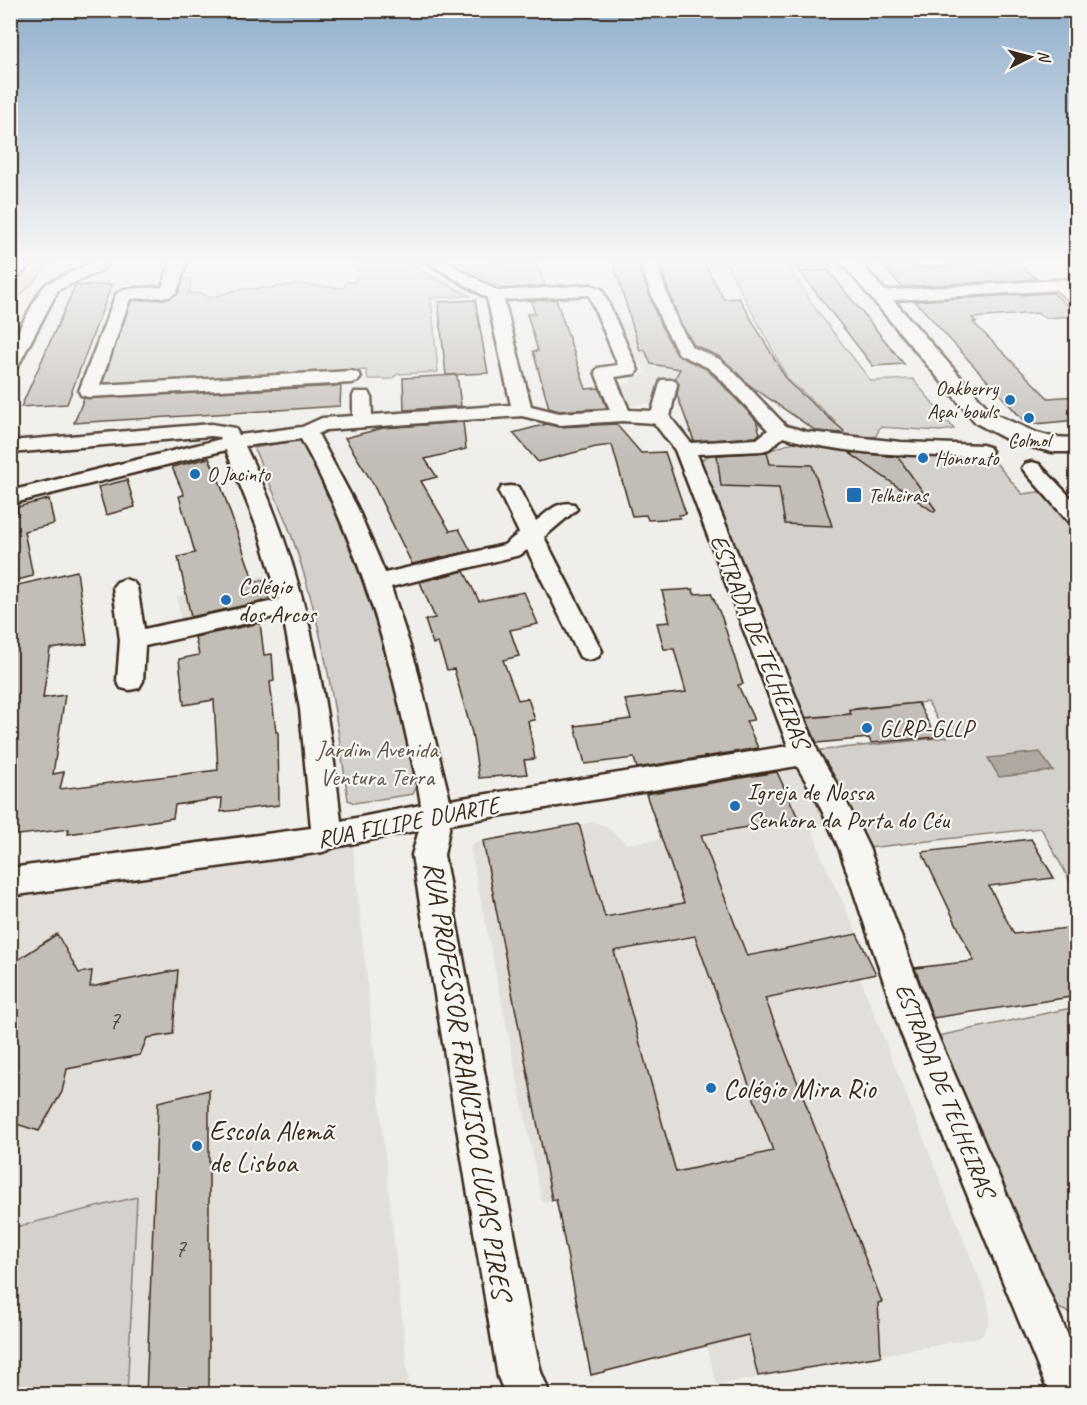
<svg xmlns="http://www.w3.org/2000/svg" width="1087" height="1405" font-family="Caveat,sans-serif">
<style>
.built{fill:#e2dfdb}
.green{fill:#d4d1cc;stroke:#887e75;stroke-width:1.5}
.water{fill:#afa8a1;stroke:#81766d;stroke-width:1.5}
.building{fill:#c2bdb7;stroke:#3b2a1e;stroke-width:1.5;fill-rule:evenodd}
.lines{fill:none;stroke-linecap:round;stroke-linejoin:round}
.lane-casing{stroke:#3b2a1e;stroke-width:4}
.street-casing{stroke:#3b2a1e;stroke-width:5}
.secondary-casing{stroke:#3b2a1e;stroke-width:5}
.highway-casing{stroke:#3b2a1e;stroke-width:5}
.lane{fill:#f6f6f2;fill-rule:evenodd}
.street{fill:#f6f6f2;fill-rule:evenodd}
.secondary{fill:#f6f6f2;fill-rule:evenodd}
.highway{fill:#f6f6f2;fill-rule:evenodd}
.poi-dot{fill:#1f6fb2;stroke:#f6f6f2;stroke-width:2}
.labels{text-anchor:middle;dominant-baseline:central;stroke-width:4.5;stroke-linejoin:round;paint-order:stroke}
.far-poi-label{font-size:20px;fill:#3b2a1e;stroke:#f6f6f2;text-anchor:start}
.poi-label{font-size:24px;fill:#3b2a1e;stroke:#f6f6f2;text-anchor:start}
.street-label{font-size:24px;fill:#3b2a1e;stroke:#f6f6f2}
.park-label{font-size:24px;fill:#61544a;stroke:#f6f6f2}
.near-number-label{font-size:26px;fill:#5d4f44}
.near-street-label{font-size:28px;fill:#3b2a1e;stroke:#f6f6f2}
.near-poi-label{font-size:28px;fill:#3b2a1e;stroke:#f6f6f2;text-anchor:start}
</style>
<rect width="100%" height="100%" fill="#efeeea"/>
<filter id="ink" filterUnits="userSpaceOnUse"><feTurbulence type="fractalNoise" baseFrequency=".0167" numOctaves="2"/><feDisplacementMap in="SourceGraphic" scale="12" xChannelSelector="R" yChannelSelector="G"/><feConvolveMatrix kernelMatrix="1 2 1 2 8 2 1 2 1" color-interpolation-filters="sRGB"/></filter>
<g filter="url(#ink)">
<path class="built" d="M666 321 688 355 674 381 660 379 652 403 630 405 622 385 632 384 630 376 646 374 639 360 633 357 618 323Z
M267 575 275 603 182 625 177 597Z
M803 767 827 824 812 828 823 860 876 974 860 978 986 1296 990 1315 988 1324 982 1336 970 1339 717 1385 706 1346 591 1375 557 1199 542 1202 470 847 476 842 595 822 605 826 627 844 661 839 646 795Z
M353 846 410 1394H11L10 898Z"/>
<path class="green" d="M35 261H54L11 305V288Z
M360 261H402L470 296 431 298 438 372 398 374 391 379H368L366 370 96 388 131 296 163 294 169 280 191 279 189 293 203 294 209 298 241 289 269 288 296 284 344 288 346 282H355Z
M520 261H536L546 288 510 290 502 288 464 266Z
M704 261H828L831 266 789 269 820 315 871 381 913 379 954 429 940 431 880 427 876 436C856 440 841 442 824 430L836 422 788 379 727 265 706 266Z
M807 438 965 452 991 457 1022 494 1047 491 1076 525V892L1041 828 860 849 814 751 947 737 928 702 849 709 851 714 799 718 727 540 718 498 700 468 701 460C721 447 744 452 766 451 779 449 793 441 807 438Z
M296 440 302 442C362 552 392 664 416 787L413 794 354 803 348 800C336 710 322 622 292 537 281 506 266 478 254 448Z
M1076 1007V1316L1054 1306 938 1036Z
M137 1197 127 1394H11V1228Z"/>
<path class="water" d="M1040 752 1053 771 999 777 988 758Z"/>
<path class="building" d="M613 261H637L660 324 677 355 706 369 716 378 756 420 760 433 756 437 694 441 677 395 679 384 675 378 680 369 651 364 645 350 640 351Z
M658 261H703L724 299 739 298 788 382 844 431 842 433 816 431 748 384 720 357 694 345 680 322Z
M878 261H909L915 268 1017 262 1037 279 902 287Z
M828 270 882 337 904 364 873 366 800 272Z
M112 284 67 404 21 407 75 286Z
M1053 293 1077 313V316L1045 318 1037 313 972 318 976 322H973L1048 398 1077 396V420L1035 424 1031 419 1023 420 915 301Z
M556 299 586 389 599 388 607 408 559 411 549 408 533 351H538L527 314H535L531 301Z
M475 300 488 373 446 375 438 302Z
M457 375 461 406 404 410 403 378Z
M341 386 340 406 74 423 84 398Z
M463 422 466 449 425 459 437 477 421 481 450 531 459 529 471 551 412 564 372 482 345 438 383 428Z
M547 424 559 427 616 424 641 453 665 452 686 514 679 515 680 518 648 520 646 515 632 516 612 445 596 447 538 462 513 433Z
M767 452 770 464 812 465 832 526 785 524 779 488 721 486 717 455Z
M848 452 898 457 936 510 934 512Z
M209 458 219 480 254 582 263 580 269 600 191 617 178 557 195 553 179 496 184 495 172 467Z
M127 480 135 507 106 515 98 487Z
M49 499 54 524 24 531 33 576 10 582V515H18L17 507Z
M77 571 87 644 50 649 43 698 65 695 53 774 64 772 60 789 218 770 214 700 184 705 179 659 199 655 195 637 260 623 264 655 272 654 274 681 270 682 276 732H278L279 805 221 812 222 798 175 805 173 818 68 834 69 829 10 836V629L18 585Z
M464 571 479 601 524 592 538 624 510 630 519 656 503 660 518 700 528 698 535 720 528 721 535 759 524 760 527 774 479 778 472 733 454 669 447 670 438 643 433 644 425 620 435 618 420 582Z
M693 589 694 594 711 593 722 618 743 684 738 685 754 720 746 721 758 748 637 768 634 758 585 764 575 726 631 719 625 700 686 692 674 649H664L657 623 670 622 662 591Z
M918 703 936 737 871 743 869 738 817 743 806 718 851 714 849 710Z
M777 772 798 818 701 835 747 956 857 934 876 974 765 998 882 1302 878 1303 881 1356 758 1376 748 1335 591 1375 556 1199 552 1200 483 841 579 824 605 917 684 903 646 794ZM695 936 773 1151 676 1172 614 951Z
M1031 839 1054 878 989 886 1014 934 1077 927V996L933 1018 915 968 974 961 922 852Z
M57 934 79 973 92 971 90 987 178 970 173 1034 147 1038 140 1055 67 1069 62 1092 39 1131 10 1122V965Z
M209 1090V1395H146L158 1102Z"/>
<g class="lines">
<defs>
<path id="lane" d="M1052 283H1058L1076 300V306L1052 287Z"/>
<path id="street" d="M94 261H109L104 269 58 290 19 364 16 368 10 369V346L39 293 46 284Z
M171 261H187L177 292 169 297 130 299 100 385 352 371 358 373 361 377 358 381 352 383 88 397 81 395 79 391 116 294 124 289 162 287Z
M425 261H444L498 291 590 285 602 289 638 370 635 374 615 377 629 410 652 411 661 380H675L677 384 670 417 691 443 757 439 768 430 718 376 707 367 679 354 662 323 639 261H655L678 323 692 347 719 359 730 368 786 426 808 432 901 442 982 445 989 447 992 451 989 455 982 457C916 455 846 456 783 437L769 449 762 451 697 454 818 752 841 791 869 848 936 1032 1076 1354V1394H1049L901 1033 839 848 818 802 797 766 450 824 444 855 535 1346 541 1372 550 1394H505L498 1377 412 855 419 830 335 847 323 852 10 896V868L311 828 300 709 283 615 145 646 143 681 139 688 130 690 121 688 117 681 120 640 113 587 117 582 125 579 133 582 137 587 144 629 279 600 259 532 226 450 10 504V491L221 439 220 437 211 436 10 453V441L211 424 235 428 239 435 302 427 322 418 353 416V396L355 392H369L371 396 372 415 511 405 487 298ZM589 295 618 365 598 368 595 372 610 410 559 413 531 406 504 300ZM522 416 559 425 622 421 654 423 675 450 788 746 450 800 416 665 391 587 520 555 527 550 580 657 589 660 598 657 602 651 544 537 577 509 574 504C558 500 548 512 536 521L518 487 510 486 502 487 499 492 519 533 504 545 385 573 357 507 318 434 326 430ZM301 439C352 532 384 630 406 734 411 757 418 781 421 805L341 821C327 690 304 565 245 446Z
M1076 279V289L879 301 871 296 879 291Z
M1032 462 1039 464 1076 503V522L1068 521 1025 472 1022 468 1025 464Z"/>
<path id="secondary" d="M840 261H859L992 413 1037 433 1052 437 1076 438V452H1052L1031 447 1008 440 976 423Z"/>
<path id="highway" d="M13 261H33L17 279 10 281V264Z"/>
</defs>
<use href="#lane" class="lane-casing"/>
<use href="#street" class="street-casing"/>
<use href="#secondary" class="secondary-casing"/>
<use href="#highway" class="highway-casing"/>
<use href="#lane" class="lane"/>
<use href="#street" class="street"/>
<use href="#secondary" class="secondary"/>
<use href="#highway" class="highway"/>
</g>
</g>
<linearGradient id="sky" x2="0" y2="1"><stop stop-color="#91afcc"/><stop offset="0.57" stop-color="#f8f7f6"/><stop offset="1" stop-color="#f8f7f6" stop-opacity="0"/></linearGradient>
<rect width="1087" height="458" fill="url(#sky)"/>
<g class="poi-dot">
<circle cx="1010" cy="400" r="6"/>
<circle cx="1029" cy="418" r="6"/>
<circle cx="923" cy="458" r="6"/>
<circle cx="195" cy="474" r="6"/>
<rect x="846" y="487" width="16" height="16" rx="3"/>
<circle cx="226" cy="600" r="6"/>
<circle cx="867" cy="728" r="6"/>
<circle cx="735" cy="806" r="6"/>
<circle cx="711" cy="1088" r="6"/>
<circle cx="197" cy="1146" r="6"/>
</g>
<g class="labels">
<g class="far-poi-label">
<text x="998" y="388" text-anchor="end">Oakberry<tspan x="998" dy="23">Açaí bowls</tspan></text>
<text x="1029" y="440" text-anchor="middle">Colmol</text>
<text x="935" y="458">Honorato</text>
<text x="207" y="474">O Jacinto</text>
<text x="868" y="495">Telheiras</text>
</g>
<g class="poi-label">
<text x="238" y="586">Colégio<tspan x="238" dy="28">dos Arcos</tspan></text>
<text x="879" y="728">GLRP-GLLP</text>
<text x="747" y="792">Igreja de Nossa<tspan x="747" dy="28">Senhora da Porta do Céu</tspan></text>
</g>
<g class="street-label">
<text transform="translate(760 641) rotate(68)">ESTRADA DE TELHEIRAS</text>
<text transform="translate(408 822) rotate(-11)">RUA FILIPE DUARTE</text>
<text transform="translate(945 1090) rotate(68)">ESTRADA DE TELHEIRAS</text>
</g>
<g class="park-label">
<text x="377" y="749">Jardim Avenida<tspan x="377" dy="28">Ventura Terra</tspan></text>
</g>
<g class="near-number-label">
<text x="114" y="1020">7</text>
<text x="180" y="1248">7</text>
</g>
<g class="near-street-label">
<text transform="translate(468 1080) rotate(81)">RUA PROFESSOR FRANCISCO LUCAS PIRES</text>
</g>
<g class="near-poi-label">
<text x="723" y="1088">Colégio Mira Rio</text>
<text x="209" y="1130">Escola Alemã<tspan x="209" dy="32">de Lisboa</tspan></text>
</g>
</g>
<rect width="1087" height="1405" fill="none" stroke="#f6f6f2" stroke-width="36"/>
<rect x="18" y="18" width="1051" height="1369" fill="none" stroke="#3b2a1e" stroke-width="2" filter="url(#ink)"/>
<g transform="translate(1030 57) rotate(84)" stroke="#f6f6f2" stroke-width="4.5" paint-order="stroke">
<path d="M0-4.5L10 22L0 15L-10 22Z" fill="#3b2a1e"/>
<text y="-9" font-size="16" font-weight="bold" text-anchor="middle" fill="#3b2a1e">N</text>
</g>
</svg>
